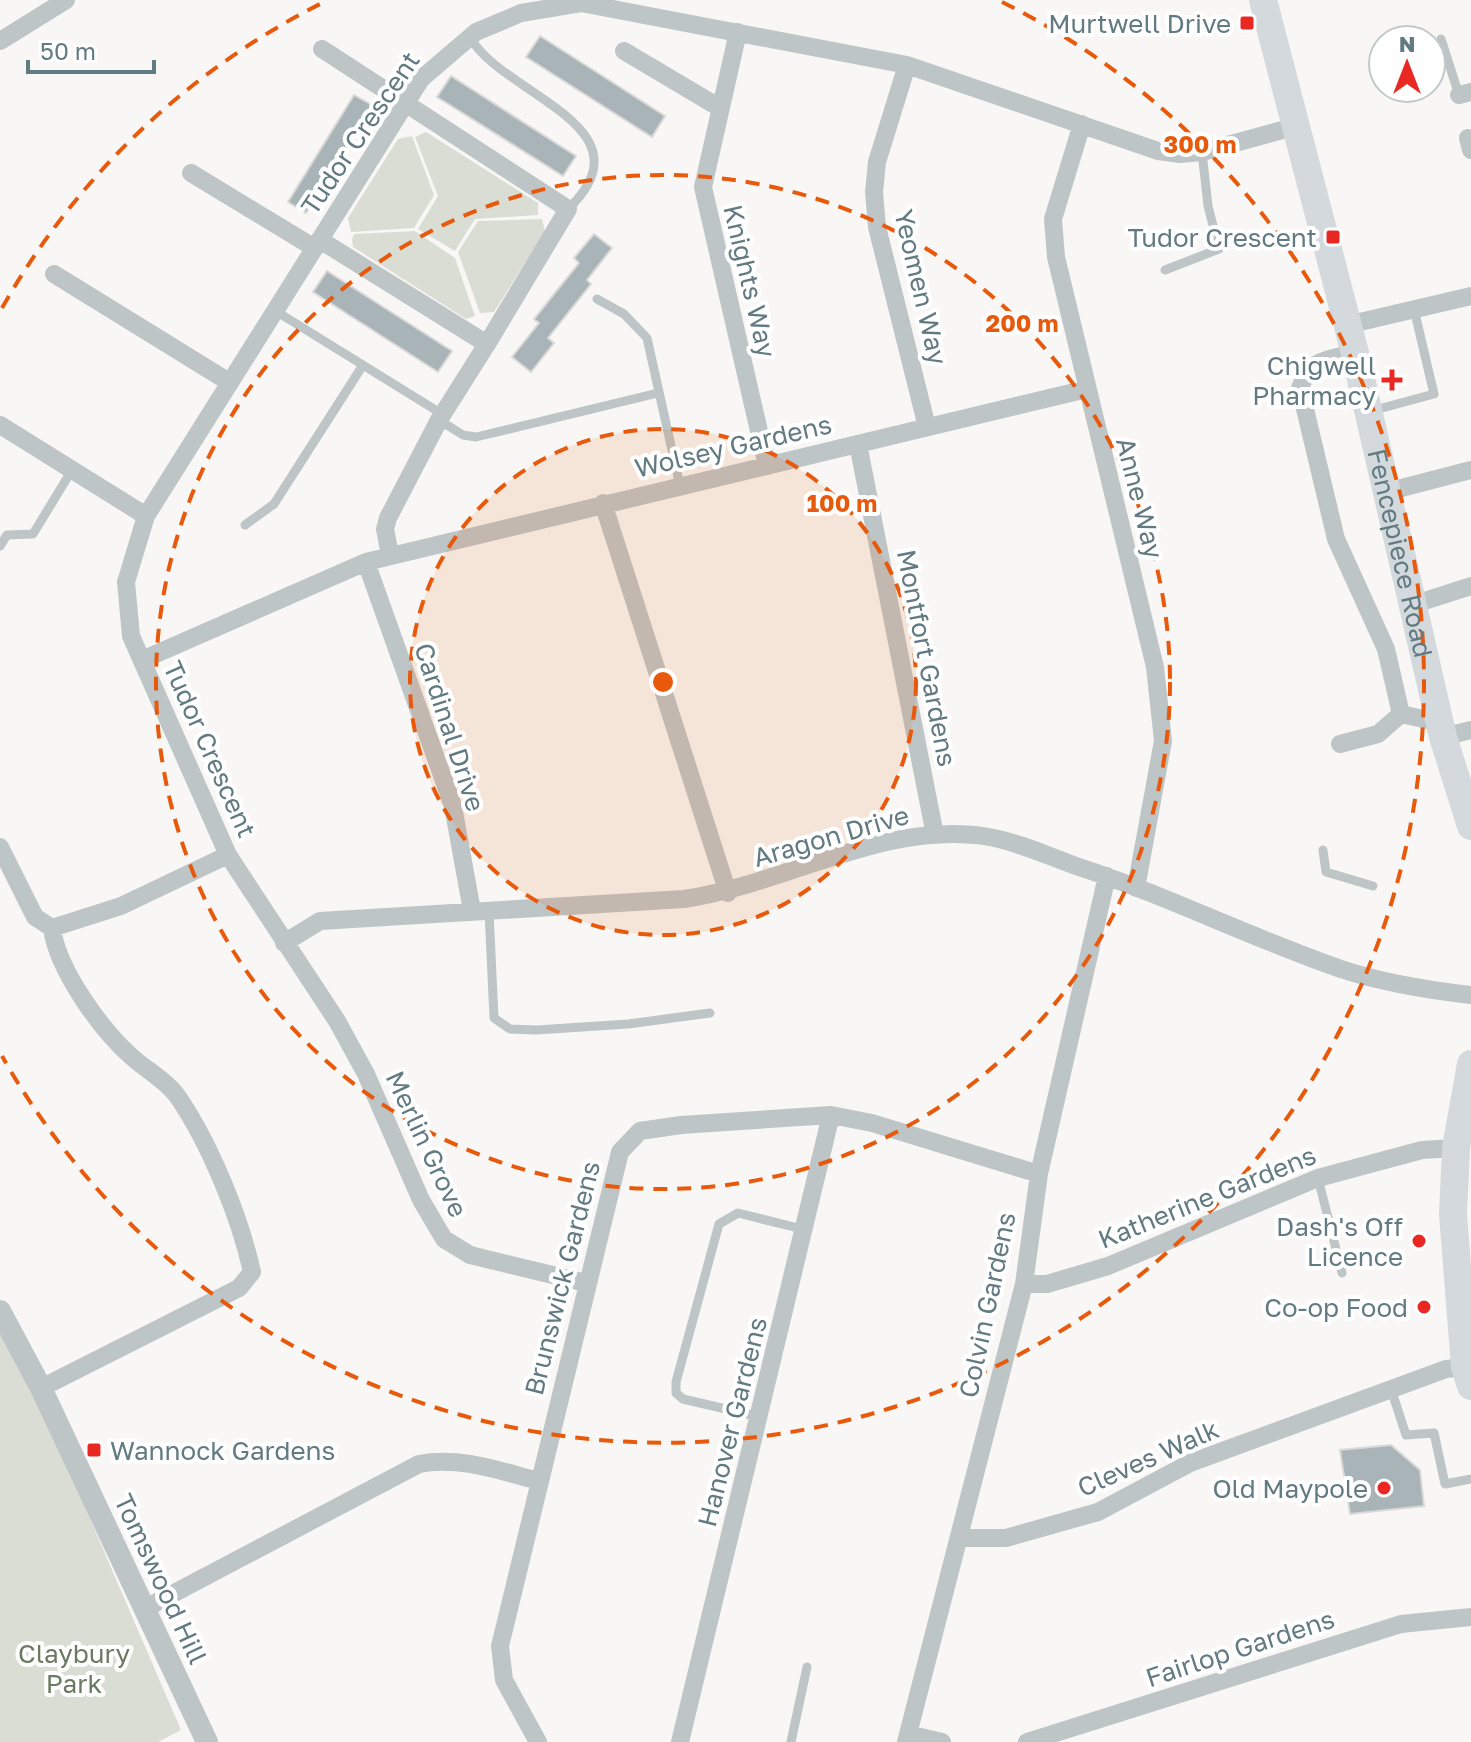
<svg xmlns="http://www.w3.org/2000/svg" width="1471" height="1742" font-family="'Golos Text',sans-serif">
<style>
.green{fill:#d9ddd4}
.building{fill:#a8b4b7;stroke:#dad9d7;stroke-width:2}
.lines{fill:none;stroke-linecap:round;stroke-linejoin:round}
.service{stroke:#bec5c7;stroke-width:9}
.minor{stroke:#bec5c7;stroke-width:18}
.tertiary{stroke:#bec5c7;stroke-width:22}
.primary{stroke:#d3d9dc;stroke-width:28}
.ring{fill:none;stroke:#e8590c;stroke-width:4;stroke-dasharray:14 10}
.poi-dot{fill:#ea2823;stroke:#fff;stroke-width:3}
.labels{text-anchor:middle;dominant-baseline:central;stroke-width:8;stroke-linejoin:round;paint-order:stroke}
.poi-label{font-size:26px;fill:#627a81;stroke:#fff;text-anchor:end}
.street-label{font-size:26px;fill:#627a81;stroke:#fff}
.park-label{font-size:26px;fill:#6a7961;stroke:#fff}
.centre{fill:#e8590c;stroke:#fff;stroke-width:4}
.ring-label{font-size:24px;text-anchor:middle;font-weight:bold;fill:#e8590c;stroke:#fff;stroke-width:8;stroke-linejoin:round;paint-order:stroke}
</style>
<rect width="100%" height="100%" fill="#f8f7f5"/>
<path class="green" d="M426 132 538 203V215L475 219 455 251 418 229 438 196 415 137Z
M412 136 434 195 414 228 351 232 348 218 398 139Z
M542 219 545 231 494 312 480 313 458 252 478 221Z
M415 231 455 258 475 316 466 319 353 247 352 239 354 234Z
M0 1328 25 1368 181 1730 158 1742H0Z"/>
<path class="building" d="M540 36 665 116 652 137 526 57Z
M451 76 576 156 563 176 437 97Z
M354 95 372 105 306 213 288 202Z
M594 234 612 248 587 280 591 284 548 338 554 343 531 372 512 357 539 323 534 319 579 263 574 258Z
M327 271 452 351 438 372 313 292Z
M1391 1445 1420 1470 1424 1506 1350 1514 1340 1450Z"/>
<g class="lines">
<path class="service" d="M470 37C500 94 655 126 568 209
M1441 39 1459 95
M1165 270 1219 249 1208 206 1202 152
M597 299 624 314 647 338 680 486
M274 310 442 414
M1371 411 1434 394 1414 309
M439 420 463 435 476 437 658 393
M245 525 274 504 363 365
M0 546 7 535 33 534 72 470
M1323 850 1326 872 1373 886
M489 911 494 1018 510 1029 536 1030 628 1024 710 1013
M1318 1178 1342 1273
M1391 1389 1406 1435 1434 1433 1445 1484 1471 1479
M760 1417 683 1399 676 1393V1382L719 1224 738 1213 806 1230
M791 1742 807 1667"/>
<path class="minor" d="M738 32 703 187 767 466
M0 41 66 0
M624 51 720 108
M907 65 877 162 874 192 877 227 927 427
M1459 95 1471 92
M1082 124 1053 219 1056 257 1155 667 1163 741 1136 888
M1468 138 1471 150
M191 173 313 247
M320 240 487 344 568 209 322 49
M54 274 229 382
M1347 325 1471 296
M1355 353C1326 360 1311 358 1300 388L1336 539 1386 649 1401 714
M0 425 146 516
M858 444 935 835
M1386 492 1471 470
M603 503 728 893
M390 555 385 529 388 518 439 420 487 344
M366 562 453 806 472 911
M1415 604 1471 586
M142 660 366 562 1087 389
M1443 737 1471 730
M1340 744 1378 734 1401 714 1428 720 1440 715
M0 847 35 917 52 928 121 906 228 855
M284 943 320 921 684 899C783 885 888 819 989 837 1018 842 1048 856 1076 866 1166 895 1251 938 1341 969 1383 983 1427 990 1471 995
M586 1283 470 1255 444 1239 421 1200 366 1074 337 1021 228 855 131 636 126 582 146 516 421 79 476 32 521 13 581 3 907 65 1158 151 1180 154 1202 152 1297 126
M1024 1284H1047L1108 1266 1318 1178 1422 1150 1456 1148
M41 1388 239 1288 252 1272C240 1217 210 1144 178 1097 167 1081 146 1070 132 1057 101 1030 57 969 52 928
M960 1538H1006L1098 1512 1190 1463 1446 1369 1465 1367
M144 1609 419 1464C459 1456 500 1471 539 1481
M908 1734 942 1742
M538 1742 504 1680 500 1646 620 1152 640 1131 681 1125 831 1115 872 1123 1039 1174
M680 1742 831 1115
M906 1742 1024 1284 1039 1174 1107 876
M1027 1742 1401 1624 1471 1617"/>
<path class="tertiary" d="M0 1311 41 1388 207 1742"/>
<g class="primary">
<path id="s1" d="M1263 0 1355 353 1443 737 1471 826"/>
<path d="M1471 1064 1456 1148 1453 1214 1465 1367 1471 1386"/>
</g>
</g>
<circle cx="663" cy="682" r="253" fill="#e8590c" fill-opacity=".12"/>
<g class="ring">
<circle cx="663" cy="682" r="253"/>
<circle cx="663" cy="682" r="507"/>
<path d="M2 308A760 760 0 0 1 324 2M1002 2A760 760 0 1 1 2 1056"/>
</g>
<g class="poi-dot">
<rect x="1239" y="15" width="16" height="16" rx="4"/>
<rect x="1325" y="229" width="16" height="16" rx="4"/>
<path d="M1388 368h8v8h8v8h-8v8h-8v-8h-8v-8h8z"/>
<circle cx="1419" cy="1241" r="8"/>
<circle cx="1424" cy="1307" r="8"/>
<rect x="86" y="1442" width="16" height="16" rx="4"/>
<circle cx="1384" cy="1488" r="8"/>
</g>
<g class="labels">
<g class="poi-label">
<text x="1231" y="23">Murtwell Drive</text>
<text x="1317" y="237">Tudor Crescent</text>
<text x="1376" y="365">Chigwell<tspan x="1376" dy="30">Pharmacy</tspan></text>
<text x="1403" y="1226">Dash's Off<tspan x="1403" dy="30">Licence</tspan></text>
<text x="1408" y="1307">Co-op Food</text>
<text x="110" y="1450" text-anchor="start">Wannock Gardens</text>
<text x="1368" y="1488">Old Maypole</text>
</g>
<g class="street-label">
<text transform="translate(360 133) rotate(-56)">Tudor Crescent</text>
<text transform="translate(750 281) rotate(77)">Knights Way</text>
<text transform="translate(921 287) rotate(77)">Yeomen Way</text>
<text transform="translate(733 446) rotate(-13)">Wolsey Gardens</text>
<text transform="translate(1140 498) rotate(76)">Anne Way</text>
<text stroke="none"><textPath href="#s1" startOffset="570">Fencepiece Road</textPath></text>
<text transform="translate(927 658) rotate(79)">Montfort Gardens</text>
<text transform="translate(450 727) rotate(72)">Cardinal Drive</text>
<text transform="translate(210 749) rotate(66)">Tudor Crescent</text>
<text transform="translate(831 836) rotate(-16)">Aragon Drive</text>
<text transform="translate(427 1144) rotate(65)">Merlin Grove</text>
<text transform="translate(1207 1197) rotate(-22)">Katherine Gardens</text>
<text transform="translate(562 1278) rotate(-76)">Brunswick Gardens</text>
<text transform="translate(987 1305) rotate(-78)">Colvin Gardens</text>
<text transform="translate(732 1422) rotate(-76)">Hanover Gardens</text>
<text transform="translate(1148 1458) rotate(-24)">Cleves Walk</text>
<text transform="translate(161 1579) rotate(65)">Tomswood Hill</text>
<text transform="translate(1240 1648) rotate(-18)">Fairlop Gardens</text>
</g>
<g class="park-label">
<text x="74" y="1653">Claybury<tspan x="74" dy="30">Park</tspan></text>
</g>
</g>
<circle cx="663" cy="682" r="12" class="centre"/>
<g class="ring-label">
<text x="1200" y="153">300 m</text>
<text x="1022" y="332">200 m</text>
<text x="842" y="512">100 m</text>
</g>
<g transform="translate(1407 64)"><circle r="38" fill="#ffffff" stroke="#c0cacd" stroke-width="2"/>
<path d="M0-6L14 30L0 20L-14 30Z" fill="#ea2823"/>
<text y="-12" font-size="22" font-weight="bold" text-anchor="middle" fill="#627a81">N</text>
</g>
<path d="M28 60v12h126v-12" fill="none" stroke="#627a81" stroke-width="4"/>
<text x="40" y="60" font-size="24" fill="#627a81" stroke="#ffffff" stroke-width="6" paint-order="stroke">50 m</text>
</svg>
